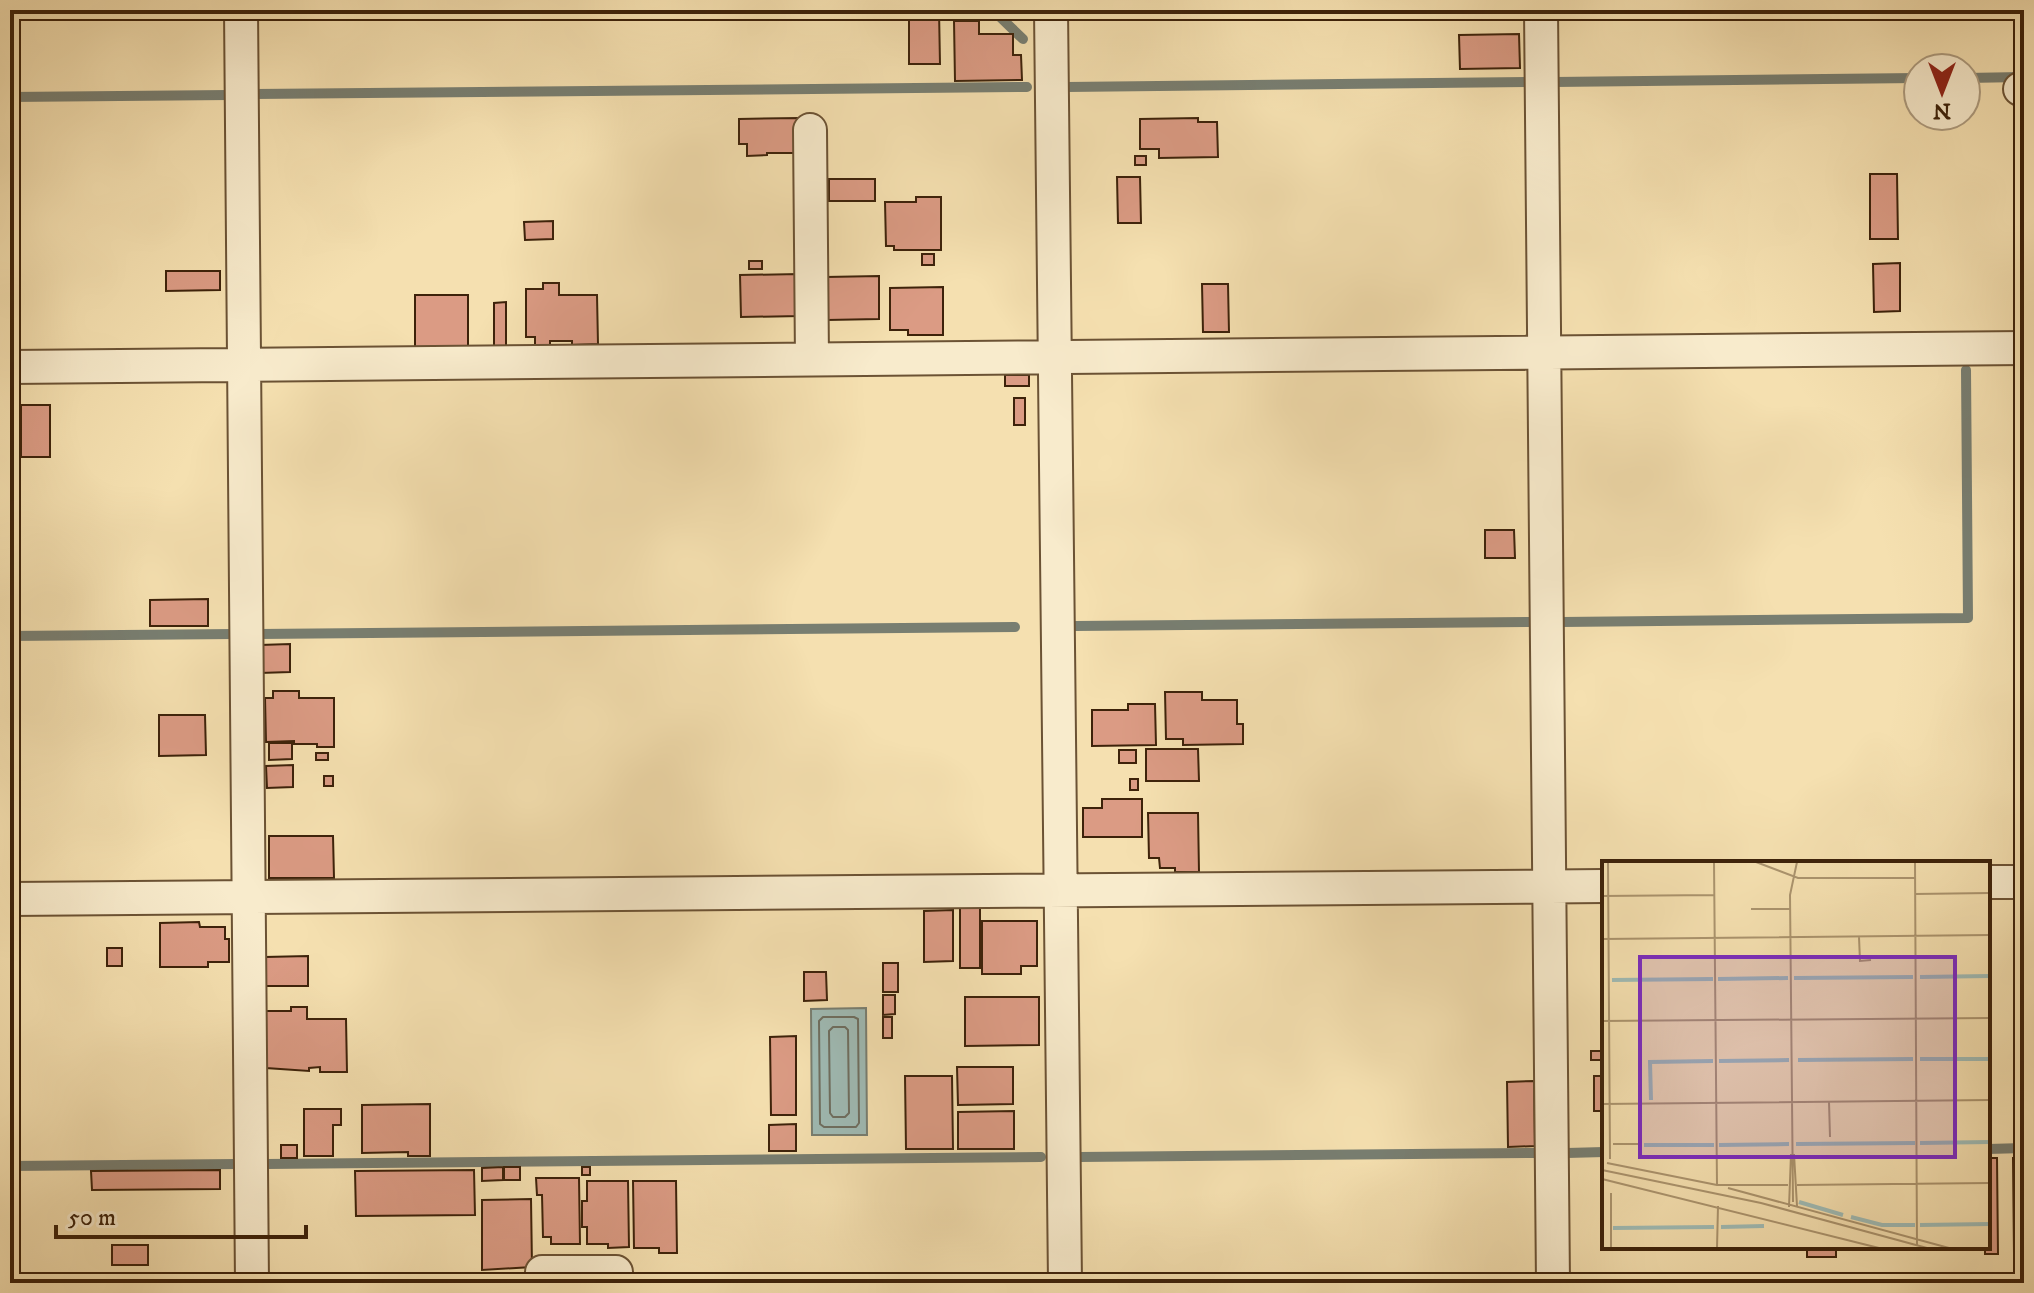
<svg xmlns="http://www.w3.org/2000/svg" width="2034" height="1293" font-family="'IM FELL DW Pica',serif">
<style>
.water{fill:#9fbbb5;stroke:#787e71;stroke-width:2}
.lines{fill:none;stroke-linecap:round;stroke-linejoin:round}
.shore{stroke:#6e6e60;stroke-width:2}
.stream{stroke:#787e71;stroke-width:10}
.building{fill:#db9b84;stroke:#3d220a;stroke-width:2}
.minor-casing{stroke:#6b5234;stroke-width:36}
.minor{stroke:#f8ebcc;stroke-width:32}
.inset-river{fill:none;stroke:#9fbbb5;stroke-width:4}
.inset-road{fill:none;stroke:#ab946e;stroke-width:2}
.view{fill:#7b2cbf;fill-opacity:0.15;stroke:#7b2cbf;stroke-width:4}
.inset-edge{fill:none;stroke:#3d220a;stroke-width:4}
</style>
<rect width="100%" height="100%" fill="#f5e0b0"/>
<filter id="stains"><feTurbulence type="fractalNoise" baseFrequency=".0025" numOctaves="4"/><feColorMatrix values="0 0 0 0 .2 0 0 0 0 .09 0 0 0 0 .02 0 0 0 .5 -.17"/></filter>
<radialGradient id="worn" r=".72"><stop offset=".6" stop-color="#630" stop-opacity="0"/><stop offset="1" stop-color="#630" stop-opacity=".3"/></radialGradient>
<path class="water" d="M866 1008 867 1135H812L811 1009Z"/>
<g class="lines">
<path class="shore" d="M823 1017H854L858 1019 859 1123 856 1127H824L820 1124 819 1021Z
M833 1027H845L848 1030 849 1113 845 1117H833L830 1113 829 1031Z"/>
<path class="stream" d="M1000 10V17L1023 39
M1966 78 2022 77
M1554 82 1918 78
M1067 87 1530 82
M254 94 1027 87
M10 97 229 95
M1562 622 1968 618 1966 370
M1075 626 1532 622
M259 634 1015 627
M10 636 234 634
M1988 1149 2024 1148
M1567 1153 1604 1152
M1079 1157 1536 1153
M266 1164 1041 1157
M10 1166 237 1164"/>
</g>
<path class="building" d="M31 10H43V18H31Z
M909 10H939L940 64H909Z
M954 21H979V34H1013V55H1021L1022 80 955 81Z
M1519 34 1520 68 1460 69 1459 35Z
M799 118V153H767V155L747 156V144H739V119Z
M1198 118V122H1217L1218 157 1159 158V149H1140V119Z
M1135 156H1146V165H1135Z
M1870 174H1897L1898 239H1870Z
M1117 177H1140L1141 223H1118Z
M829 179H875V201H829Z
M916 197H941V250H894V246H886L885 202H916Z
M553 221V239L525 240 524 222Z
M922 254H934V265H922Z
M749 261H762V269H749Z
M1900 263V311L1874 312 1873 264Z
M166 271H220V290L166 291Z
M799 274 800 316 741 317 740 275Z
M879 276V319L827 320 826 277Z
M543 283H559V295H597L598 344 572 345V341H550V350H535V337H526V289H543Z
M1202 284H1228L1229 332H1203Z
M943 287V335H908V330H890V288Z
M415 295H468V349L415 350Z
M506 302V346H494V303Z
M1005 375H1029V386H1005Z
M1014 398H1025V425H1014Z
M21 405H50V457H21Z
M1485 530H1514L1515 558H1485Z
M208 599V626H150V600Z
M290 644V672L260 673V645Z
M273 691H299V698H334V747H317V744H294V741L266 742 265 698H273Z
M1165 692H1202V700H1237V724H1243V744L1183 745V739H1166Z
M1128 704H1155L1156 745 1092 746V710H1128Z
M159 715H205L206 755 159 756Z
M269 743H292V759L269 760Z
M1146 749H1198L1199 781H1146Z
M1119 750H1136V763H1119Z
M316 753H328V760H316Z
M293 765V787L267 788 266 766Z
M324 776H333V786H324Z
M1130 779H1138V790H1130Z
M1102 799H1142V837H1083V808H1102Z
M1148 813H1198L1199 872H1175V868H1160L1159 858H1149Z
M269 836H333L334 878H269Z
M960 902H980V968H960Z
M953 910V961L924 962V911Z
M982 921H1037V966H1021V974H982Z
M199 922 200 927H225V939H229V962H208V967H160V923Z
M107 948H122V966H107Z
M308 956V986H265V957Z
M883 963H898V992H883Z
M804 972H826L827 1000 804 1001Z
M883 995H895V1014L883 1015Z
M965 997H1039V1045L965 1046Z
M291 1007H307V1019H346L347 1072H320V1067L309 1068V1071L266 1068 265 1011H291Z
M883 1017H892V1038H883Z
M796 1036V1115H771L770 1037Z
M1591 1051H1604V1060H1591Z
M957 1067H1013V1104L958 1105Z
M905 1076H952L953 1149H906Z
M1594 1076H1604V1111H1594Z
M1534 1081 1535 1146 1508 1147 1507 1082Z
M430 1104V1156H408V1152L362 1153V1105Z
M304 1109H341V1125H333V1156H304Z
M1014 1111V1149H958V1112Z
M796 1124V1151H769V1125Z
M281 1145H297V1158H281Z
M1988 1158H1997L1998 1254H1985V1247H1988Z
M2013 1158H2024V1253H2014Z
M503 1167V1180L482 1181V1168Z
M504 1167H520V1180H504Z
M582 1167H590V1175H582Z
M220 1170V1189L92 1190 91 1171Z
M474 1170 475 1215 356 1216 355 1171Z
M536 1178H579L580 1244H551V1237H543L542 1195H537Z
M587 1181H628L629 1247 608 1248V1244H587V1227H582V1201H587Z
M633 1181H676L677 1253H659V1248H634Z
M531 1199 532 1267 482 1270V1200Z
M112 1245H148V1265H112Z
M1807 1247H1836V1257H1807Z
M496 1275V1283H486V1276Z"/>
<g class="lines">
<defs>
<path id="minor" d="M241 10 252 1283
M1051 10 1065 1283
M1541 10 1553 1283
M2020 89H2024
M810 130 812 359
M10 367 2024 348
M1988 882H2024
M10 899 1604 886
M542 1272H616V1283"/>
</defs>
<use href="#minor" class="minor-casing"/>
<use href="#minor" class="minor"/>
</g>
<g transform="translate(1602 861)">
<rect width="388" height="388" fill="#f5e0b0"/>
<path class="inset-river" d="M318 116 388 115M192 117 311 116M116 118 186 117M10 119 111 118M318 198H388M196 199 311 198M117 200 187 199M49 239 48 201 111 200M318 282 388 281M194 283 313 282M42 284H112M117 284 187 283M197 341 241 354M249 356 280 364H313M318 364 388 363M119 366 162 365M11 367 112 366"/>
<path class="inset-road" d="M6 1 8 298M112 1 115 324H186M154 1 196 17H313M313 1 315 384M313 33 388 32M0 35 112 34M149 48H188M257 76 258 100 269 99M0 78 388 74M0 160 388 157M227 241 228 276M0 243 388 239M11 283H40M192 293 195 345M5 302 115 324M0 309 159 342 325 387M0 318 277 387M195 324 388 322M126 327 347 387M9 332V387M191 341 188 34 195 1M187 346 189 293M115 387 116 345"/>
<path class="view" d="M38 96H353V296H38Z"/>
<rect width="388" height="388" class="inset-edge"/>
</g>
<rect width="2034" height="1293" fill="none" stroke="#f5e0b0" stroke-width="40"/>
<rect x="12" y="12" width="2010" height="1269" fill="none" stroke="#3d220a" stroke-width="4"/>
<rect x="20" y="20" width="1994" height="1253" fill="none" stroke="#3d220a" stroke-width="2"/>
<g transform="translate(1942 92) rotate(180)"><circle r="38" fill="#f8ebcc" stroke="#ad9b7e" stroke-width="2"/>
<path d="M0-6L14 30L0 20L-14 30Z" fill="#8f2418"/>
<text y="-12" font-size="22" font-weight="bold" text-anchor="middle" fill="#3d220a">N</text>
</g>
<path d="M56 1225v12h250v-12" fill="none" stroke="#3d220a" stroke-width="4"/>
<text x="68" y="1225" font-size="24" fill="#3d220a" stroke="#f8ebcc" stroke-width="6" paint-order="stroke">50 m</text>
<rect width="100%" height="100%" filter="url(#stains)"/>
<rect width="100%" height="100%" fill="url(#worn)"/>
</svg>
